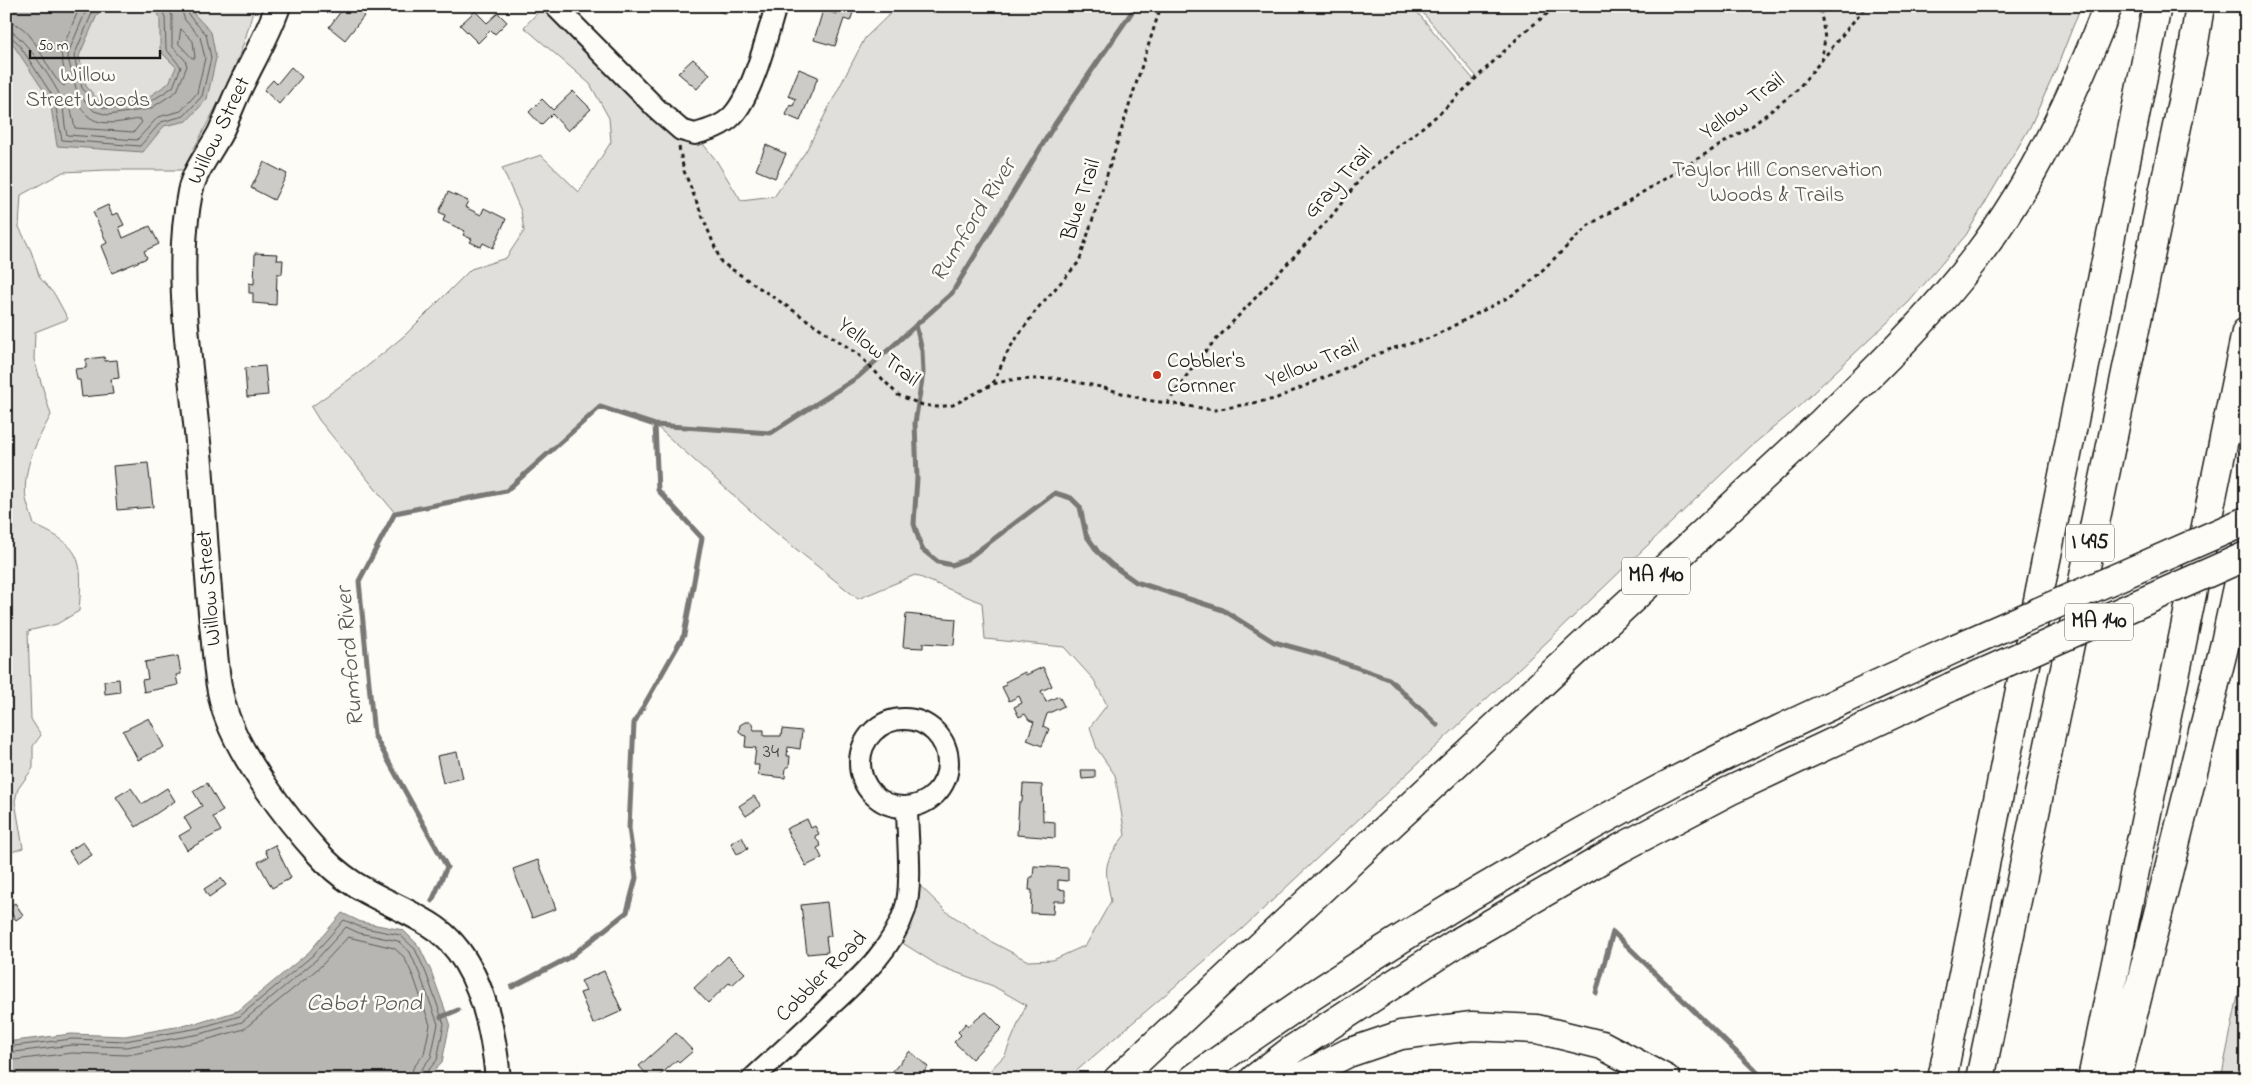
<svg xmlns="http://www.w3.org/2000/svg" width="2252" height="1085" font-family="'Indie Flower',sans-serif">
<style>
.green{fill:#e0dfdb;stroke:#7e7e7c}
.water{fill:#b7b6b2;stroke:#797876}
.lines{fill:none;stroke-linecap:round;stroke-linejoin:round}
.shore{stroke:#5a5a58;stroke-width:1}
.stream{stroke:#797876;stroke-width:5}
.building{fill:#cccbc8;stroke:#1c1c1c}
.minor-casing{stroke:#1c1c1c;stroke-width:24}
.tertiary-casing{stroke:#1c1c1c;stroke-width:28}
.motorway-casing{stroke:#1c1c1c;stroke-width:31}
.path{stroke:#1c1c1c;stroke-width:3;stroke-dasharray:4 4;stroke-linecap:butt}
.minor{stroke:#fdfcf7;stroke-width:20}
.tertiary{stroke:#fdfcf7;stroke-width:24}
.motorway{stroke:#fdfcf7;stroke-width:28}
.motorway-bridge-casing{stroke:#1c1c1c;stroke-width:31;stroke-linecap:butt}
.motorway-bridge{stroke:#fdfcf7;stroke-width:28}
.poi-dot{fill:#c8321e;stroke:#fdfcf7;stroke-width:2}
.labels{text-anchor:middle;dominant-baseline:central;stroke-width:5;stroke-linejoin:round;paint-order:stroke}
.number-label{font-size:20px;fill:#484847}
.shield{fill:#fdfcf7;stroke:#605f5e;stroke-width:1}
.shield-label{font-size:21px;font-weight:bold;fill:#1c1c1c}
.park-label{font-size:22px;fill:#575655;stroke:#fdfcf7}
.street-label{font-size:22px;fill:#1c1c1c;stroke:#fdfcf7}
.poi-label{font-size:22px;fill:#1c1c1c;stroke:#fdfcf7;text-anchor:start}
.water-label{font-size:24px;font-style:italic;fill:#5a5a58;stroke:#fdfcf7}
</style>
<rect width="100%" height="100%" fill="#fdfcf7"/>
<filter id="ink" filterUnits="userSpaceOnUse"><feTurbulence type="fractalNoise" baseFrequency=".02" numOctaves="2"/><feDisplacementMap in="SourceGraphic" scale="10" xChannelSelector="R" yChannelSelector="G"/><feConvolveMatrix kernelMatrix="1 2 1 2 8 2 1 2 1" color-interpolation-filters="sRGB"/></filter>
<g filter="url(#ink)">
<path class="green" d="M6 6H254C241 67 211 115 183 170H107L63 172 21 195 19 227 31 251 40 278 55 295 68 319 35 332 34 359 51 415C37 441 22 468 26 499 28 507 32 517 34 525 83 546 83 561 79 611L57 624 28 631 31 719 41 735 33 746V768L18 789 15 801 23 848 6 854Z
M544 6H555L695 134 716 160 741 201 774 197 806 151 865 38 898 6H1412L1474 80 1477 77 1417 6H2081L2055 72 2030 127 1966 235 1909 302 1796 409 1750 447 1550 639 1243 928 1067 1079H982L1005 1055 1026 1005 993 986 939 966 893 937 909 875 947 912 990 941 1028 961 1053 960 1086 945 1111 901C1104 865 1103 864 1125 835L1115 775 1097 749 1090 727 1107 705 1094 680 1064 647 985 639 982 603 915 575 858 599 770 528 655 425 600 407 506 491 395 513 319 420 311 407 364 369 405 335 471 269 506 258 524 231 521 211 502 168 541 155 579 192 611 142 609 118 590 84 524 27Z
M2246 956V1079H2221Z"/>
<path class="water" d="M6 6H101L79 56 86 86 100 102 109 104 144 100 169 83 176 67 160 51V18L154 6H190L194 14 211 32 216 58 207 99 187 121 164 126 143 152 57 146 50 100 14 46 6 39Z
M342 913 361 922 403 930 419 946 431 971 450 1023 442 1062 426 1079H6V1042L71 1034 125 1036 198 1023 238 1011 309 952Z"/>
<g class="lines">
<path class="shore" d="M88 6 69 51 68 58 77 92 94 111 108 115 150 109 177 91 187 66 185 60 172 46V16L167 6
M95 6 74 56 82 88 98 106 110 109 147 104 173 87 181 67 166 49 165 17 160 6
M6 22C37 23 43 72 64 86L66 83 61 52 80 6
M6 29C20 30 54 82 60 96 65 107 63 122 67 135L137 140 158 117 181 111 197 93 205 58 200 37 185 20 180 6
M181 29 193 41 195 58H192L179 44Z
M6 36 11 37 18 43 54 98 62 140 140 146 161 122 184 116 202 96 211 58 206 34 190 17 186 6
M71 99C78 103 82 111 88 116 102 128 124 121 140 119L142 122 134 132 75 128 69 101Z
M6 1047 72 1039 125 1041 199 1028 240 1016 312 956 344 920 360 927 400 935 415 949 426 973 444 1024 437 1060 425 1074 424 1079
M6 1053 72 1045 126 1047 200 1034 242 1022 316 960 346 927 359 933 398 941 410 952 420 975 438 1024 431 1057 420 1071 418 1079
M6 1061 72 1053 127 1055 202 1041 244 1029 321 966 348 937 394 948 404 957 414 978 430 1025 424 1054 413 1068 411 1079"/>
<path class="stream" d="M916 325 922 351 923 373 915 423 917 478 914 524 922 549 938 562 952 565 967 559 1055 493 1071 498 1080 507 1086 535 1098 552 1112 565 1136 582 1223 610 1274 642 1321 655 1389 679 1437 725
M432 901 447 867 374 735 359 581 395 513 506 491 600 407 655 425 771 433 858 377 952 293 1055 124 1136 6
M512 987 570 957 627 912 636 878 629 828 634 723 684 635 702 538 658 490 655 425
M1596 993 1613 932 1764 1079
M441 1017 458 1010"/>
</g>
<path class="building" d="M345 6H352L364 16 345 40 329 27Z
M708 6H729L726 14Z
M839 6 854 10 850 21 844 19 835 46 814 40 823 10 836 14Z
M475 11 487 23 498 13 507 22 495 34 491 30 478 43 460 25Z
M693 59 710 74 697 89 678 73Z
M291 67 302 77 279 104 264 90 273 80 277 84Z
M799 69 818 77 800 121 786 115 790 105 793 106 796 99 788 96Z
M573 91 591 109 568 131 552 114 541 125 529 112 542 99 553 110Z
M766 145 786 154 775 178 756 170Z
M264 162 287 174 274 200 251 188Z
M448 192 468 201 465 207 481 215 484 208 506 219 493 248 483 243 481 247 470 242 472 239 463 235 465 231 443 221 445 215 439 212Z
M108 205 112 215 118 213 124 225 119 227 123 238 150 226 159 244 144 251 147 258 112 273 101 246 107 243 93 212Z
M255 253 278 254 277 260H283L282 274H277L276 305 253 303V293H249V283L254 284Z
M104 357 105 361 117 360 119 378 111 379 113 394 82 397 80 380H77L75 369 86 368V359Z
M265 366 268 395 247 397 245 368Z
M148 463 153 507 117 510 113 466Z
M906 614 956 619 954 645 923 643V648L903 647Z
M178 656 181 674 176 675 178 685 144 692 142 680 148 679 145 662Z
M1043 667 1052 686 1041 691 1046 702 1059 696 1064 706 1047 714 1043 726 1049 729 1042 746 1027 740 1034 722 1029 720 1025 714 1019 717 1014 707 1022 703 1019 696 1009 701 1002 687 1007 685 1005 682 1025 672 1026 675Z
M119 679 120 692 105 694 104 681Z
M149 718 164 747 138 760 123 731Z
M745 722H751L754 730H764V736H781L782 729 802 731 800 749 788 747 787 756H790L789 767H786L785 778 758 775 759 765H754L756 748 745 747 746 736 742 735 739 731 740 725Z
M457 752 463 778 443 783 437 756Z
M1081 770H1095V778L1082 779Z
M207 783 223 811 213 817 221 831 187 850 179 836 191 829 184 817 202 806 193 791Z
M1023 784 1042 785 1043 821 1055 822V838L1017 835 1019 802H1022Z
M131 788 142 804 167 788 175 801 136 827 116 797Z
M754 796 761 806 746 816 739 806Z
M807 819 811 828 815 826 819 834 815 836 821 846 817 848 822 858 806 866 786 829Z
M742 837 748 849 737 854 731 843Z
M83 842 92 855 77 864 69 851Z
M275 845 291 878 272 888 258 862 268 857 265 850Z
M538 860 556 909 532 918 513 869Z
M1034 866 1068 868V881L1058 880V889L1065 890V901H1054L1053 914 1031 913 1032 890H1029L1030 877H1033Z
M221 878 226 885 209 897 204 889Z
M827 902 831 936 826 937 828 952 807 954 801 905Z
M15 903 23 915 16 920 8 908Z
M728 956 745 973 732 985 730 982 708 1003 694 988Z
M604 971 622 1011 593 1024 580 993 586 991 581 981Z
M986 1012 1002 1028 972 1059 954 1042 961 1035 958 1032 966 1023 968 1026Z
M676 1033 693 1051 679 1063 677 1060 656 1079H651L639 1066Z
M910 1051 928 1067 918 1079H886Z"/>
<g class="lines">
<defs>
<path id="minor" d="M555 6 657 109 681 130 695 134C709 130 723 126 733 115 753 93 767 36 776 6
M860 763a44 44 0 1 1 88 0a44 44 0 1 1-88 0Z
M752 1079C779 1054 807 1029 833 1003 862 976 892 949 905 910 913 887 907 834 907 807"/>
<path id="tertiary" d="M278 6C268 35 255 56 242 83 234 99 228 116 220 133 210 152 194 171 190 192 173 279 193 376 200 464 204 520 207 577 213 633 216 661 217 690 227 717 242 759 287 819 317 852 352 892 386 898 429 924 479 954 493 1025 498 1079"/>
<path id="motorway" d="M1118 1079 1822 422C1876 369 1931 317 1977 256 2034 181 2074 94 2108 6
M1193 1079C1231 1051 1270 1025 1309 998 1426 920 1548 848 1673 782 1765 734 1861 692 1956 648
M1254 1079 1293 1049 1457 943 1621 848 1729 791 1951 687
M1297 1079 1348 1053 1401 1035 1472 1026 1537 1029 1602 1045 1666 1079
M1942 1079 2157 6
M1980 1079 2193 49 2200 6
M2092 1079 2246 332
M2117 1079 2225 643 2246 545"/>
</defs>
<use href="#minor" class="minor-casing"/>
<use href="#tertiary" class="tertiary-casing"/>
<use href="#motorway" class="motorway-casing"/>
<path class="path" d="M1821 61 1866 6
M679 147 684 171 721 262 858 354 898 395 923 405 937 407 953 405 993 384 1010 380 1054 378 1101 387 1146 400 1215 410 1275 399 1387 350 1430 338 1509 297 1525 287 1589 225 1753 125 1796 91 1821 61 1825 39 1820 6
M993 383 1009 349 1037 309 1079 262 1161 6
M1167 404 1199 358 1330 218 1364 174 1439 114 1523 33 1557 6"/>
<use href="#minor" class="minor"/>
<use href="#tertiary" class="tertiary"/>
<use href="#motorway" class="motorway"/>
<defs>
<path id="motorway-bridge" d="M1956 648 2246 521
M1951 687 2246 556"/>
</defs>
<use href="#motorway-bridge" class="motorway-bridge-casing"/>
<use href="#motorway-bridge" class="motorway-bridge"/>
</g>
</g>
<circle class="poi-dot" cx="1157" cy="375" r="5"/>
<g class="labels">
<g class="number-label">
<text x="771" y="752">34</text>
</g>
<g class="shield">
<rect x="2066" y="524.5" width="48" height="37" rx="4"/>
<rect x="1622" y="557.5" width="68" height="37" rx="4"/>
<rect x="2065" y="603.5" width="68" height="37" rx="4"/>
</g>
<g class="shield-label">
<text x="2090" y="543">I 495</text>
<text x="1656" y="576">MA 140</text>
<text x="2099" y="622">MA 140</text>
</g>
<g class="park-label">
<text x="88" y="76">Willow<tspan x="88" dy="25">Street Woods</tspan></text>
<text x="1777" y="171">Taylor Hill Conservation<tspan x="1777" dy="25">Woods &amp; Trails</tspan></text>
</g>
<g class="street-label">
<text transform="translate(1743 107) rotate(-36)">Yellow Trail</text>
<text transform="translate(220 131) rotate(-64)">Willow Street</text>
<text transform="translate(1339 183) rotate(-47)">Gray Trail</text>
<text transform="translate(1082 200) rotate(-72)">Blue Trail</text>
<text transform="translate(878 353) rotate(38)">Yellow Trail</text>
<text transform="translate(1313 364) rotate(-22)">Yellow Trail</text>
<text transform="translate(210 588) rotate(-95)">Willow Street</text>
<text transform="translate(822 977) rotate(-45)">Cobbler Road</text>
</g>
<g class="poi-label">
<text x="1167" y="362">Cobbler's<tspan x="1167" dy="25">Cornner</tspan></text>
</g>
<g class="water-label">
<text transform="translate(974 221) rotate(-58)">Rumford River</text>
<text transform="translate(351 657) rotate(-95)">Rumford River</text>
<text x="364" y="1004">Cabot Pond</text>
</g>
</g>
<rect width="2252" height="1085" fill="none" stroke="#fdfcf7" stroke-width="25"/>
<rect x="12" y="12" width="2227" height="1060" fill="none" stroke="#1c1c1c" stroke-width="2" filter="url(#ink)"/>
<path d="M30 50v8h130v-8" fill="none" stroke="#1c1c1c" stroke-width="2.5"/>
<text x="38" y="50" font-size="15" fill="#1c1c1c" stroke="#fdfcf7" stroke-width="4" paint-order="stroke">50 m</text>
</svg>
